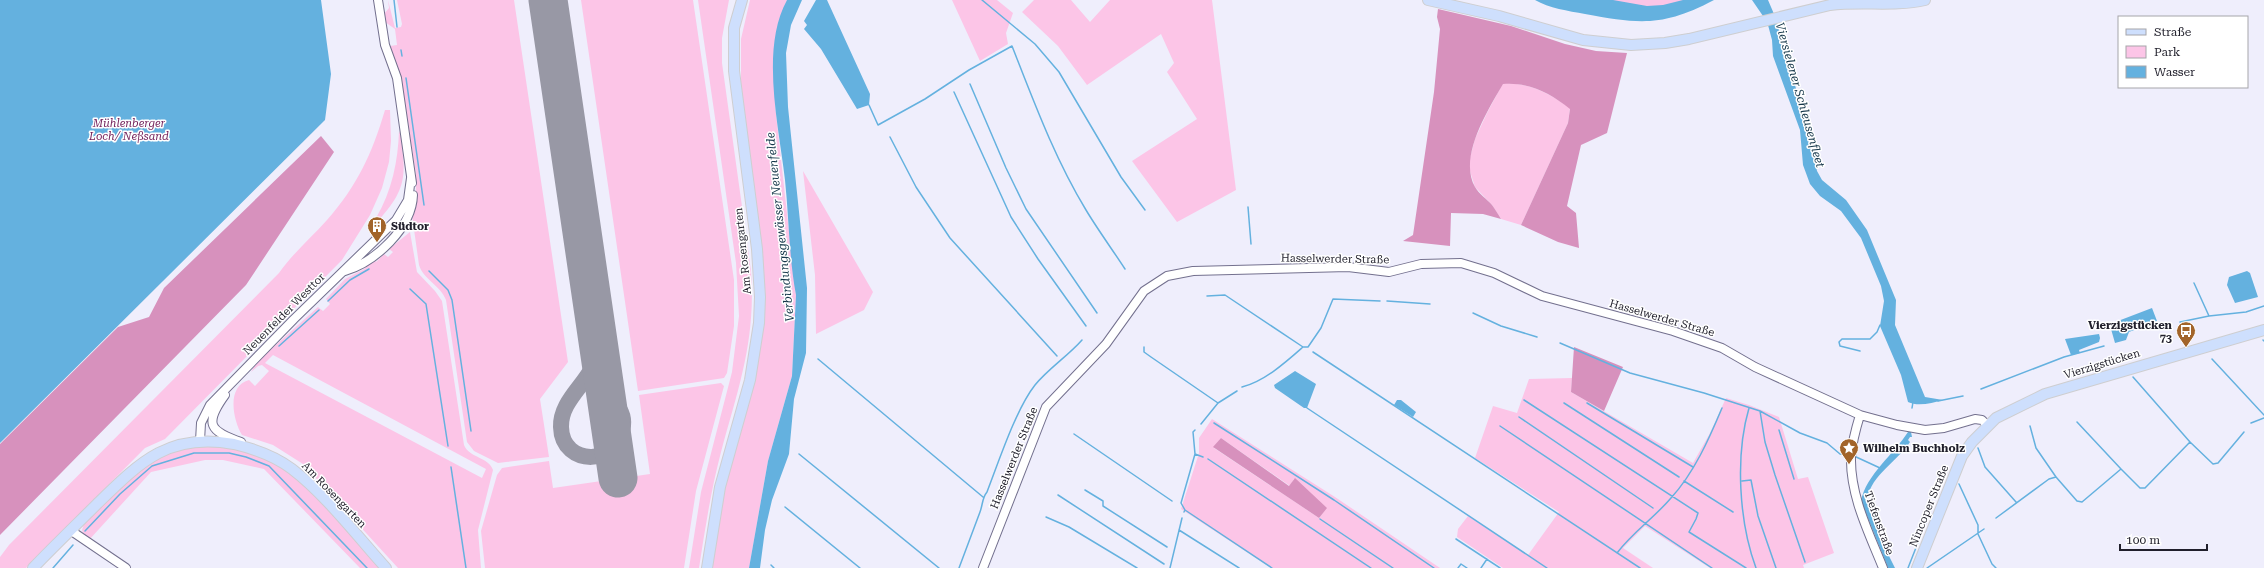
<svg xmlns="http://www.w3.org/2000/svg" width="2264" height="568" font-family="'Roboto Serif',serif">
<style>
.green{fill:#fcc5e7;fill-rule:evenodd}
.forest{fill:#d791bd}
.water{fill:#64b1df}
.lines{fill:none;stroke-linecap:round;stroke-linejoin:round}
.stream{stroke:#64b1df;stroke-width:1.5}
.taxiway{stroke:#9898a5;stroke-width:16}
.runway{stroke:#9898a5;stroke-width:39}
.minor-casing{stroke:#73708e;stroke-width:10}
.major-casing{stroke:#ceced0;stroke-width:12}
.minor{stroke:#fff;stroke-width:8}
.major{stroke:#cedffd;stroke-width:10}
.labels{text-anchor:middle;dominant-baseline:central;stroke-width:3;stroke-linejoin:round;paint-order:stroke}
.park-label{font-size:11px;font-style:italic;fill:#75245d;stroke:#fff}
.poi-label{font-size:11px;font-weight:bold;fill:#201f2b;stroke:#fff;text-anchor:start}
.street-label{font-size:11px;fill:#201f2b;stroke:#fff}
.water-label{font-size:12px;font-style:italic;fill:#143649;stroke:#fff}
</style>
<rect width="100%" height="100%" fill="#efeefc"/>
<path class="green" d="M388 0 395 28 401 27 402 24 397 0H514L568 362 540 399 549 457 498 463 474 451 467 442 446 300C441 286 423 279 419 265L412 215 416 192V174L401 77 390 46 397 45 395 29 385 22 384 14 389 8Z
M581 0H693L734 280V326L727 373 724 378 638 391Z
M698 0H729L722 38V63L751 271C756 340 739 386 721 452 711 490 705 529 699 568H689L701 492 732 372 739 316 736 263Z
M750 0H787L778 24 775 105 796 295 792 376 768 461 749 568H712L717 519 760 348 741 83V39Z
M952 0H997L1013 13 1006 33 1008 44 980 61Z
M1034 0H1071L1090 22 1110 0H1212L1236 190 1177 222 1132 161 1197 119 1167 72 1174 63 1161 34 1087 85 1058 46 1022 12Z
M1572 0H1692L1660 11Z
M1503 83C1530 83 1549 93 1570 108L1568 123 1521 225 1501 219 1492 205 1475 187 1468 165 1475 139 1487 113Z
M385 110H390L391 141 389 162 382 188 370 215 342 260 165 439 145 448 26 568H0V557L9 545 279 273C293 253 311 238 327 220 357 186 372 154 385 110Z
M399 131C401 134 402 143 402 148 407 181 401 195 379 220L376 218C392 191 398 161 399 131Z
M803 171 873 292 864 310 816 334 815 275Z
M410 232 417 272 435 291 442 301 464 445C469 458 489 457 493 470L478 530 481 568H398L303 464 273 445 242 435C233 420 226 386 249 380L255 386 269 371 262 365 258 366 251 372 257 362 318 307 323 311 330 304 326 299 345 279 364 269 374 259 376 262 384 254 388 257 393 252 389 249ZM273 355 486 469 482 478 265 363Z
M1572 378 1571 392 1693 463 1710 433 1726 398 1749 405 1779 417 1798 479 1808 477 1834 553 1803 565 1804 568H1710L1645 526 1623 548 1653 568H1503L1457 537 1458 529 1468 516 1528 555 1559 512 1475 458 1493 406 1517 413 1529 379Z
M721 383 724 386 696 491 684 568H485L481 531 497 475 502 468 549 461 553 488 650 474 639 395Z
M1212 419 1335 497 1440 568H1271L1181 509 1199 453V438ZM1221 438 1290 486 1294 479 1326 508 1319 518 1214 448Z
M210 446C232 448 256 451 275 462 311 484 352 536 381 568H360L264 469 223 460H205L151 472 89 540 84 535 82 530 85 521C112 495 140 461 177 451 187 447 199 447 210 446Z"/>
<path class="forest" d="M1438 9 1511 26 1565 44 1596 51 1627 53 1607 133 1581 145 1567 206 1576 213 1579 248 1558 242 1521 225 1568 123 1570 109C1550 93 1529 82 1503 84 1488 110 1458 157 1475 187 1479 194 1487 199 1492 205 1495 209 1498 214 1501 219L1483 214 1451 213 1450 246 1403 241 1413 235 1434 92 1440 29 1437 17Z
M321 136 334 152 246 285 0 535V444L118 327 149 317 164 288Z
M1574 347 1623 367 1604 411 1571 392Z
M1221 438 1289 486 1295 478 1327 508 1319 518 1213 447Z"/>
<path class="water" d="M0 0H321L331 74 325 120 0 443Z
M787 0H802L791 25 786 53 788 107 807 288 806 353 794 399 789 454 772 500 765 530 760 568H749L768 461 792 376 796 295C789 258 789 218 785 180 779 127 760 49 787 0Z
M816 0H827L870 94 869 105 857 109 821 49 804 29 807 25 804 21Z
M1535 0H1613L1647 6 1663 5 1683 0H1714C1663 27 1640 24 1585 14 1568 11 1549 8 1535 0Z
M1752 0H1768L1774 14 1763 16Z
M1777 23 1808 130 1817 171 1822 180 1846 200 1867 230 1896 300 1895 325 1925 397 1943 400C1932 403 1918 407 1908 402L1901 375 1880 326 1884 301 1881 286 1861 238 1841 211 1820 196 1810 184 1803 165 1800 130 1773 56 1772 40 1768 25Z
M2247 271 2250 273 2258 297 2235 303 2227 285 2229 277Z
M2152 308 2157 321 2129 332 2126 340 2115 343 2111 329 2118 321Z
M2099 334 2100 338 2099 342 2079 350 2080 353 2071 355 2065 339Z
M1295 371 1316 384 1307 408H1304L1275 388 1274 385Z
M1397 400H1401L1416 412 1413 417 1394 405Z
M1908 432H1911L1912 437H1910L1908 440 1910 442C1897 462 1872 474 1867 499L1888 554 1895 568H1888L1861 501C1866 475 1894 454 1908 432Z"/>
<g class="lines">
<path class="stream" d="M394 0 397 27
M982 0 1035 44 1059 72 1121 177 1145 210
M401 50 402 56
M406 78 424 205
M970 84 1006 168 1026 209 1097 313
M954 92 1011 217 1038 259 1086 326
M869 105 878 125 925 99 969 70 1012 46C1034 102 1055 159 1086 210 1098 230 1112 249 1125 269
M890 137 916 187 950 238 1057 356
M1248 207 1251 244
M429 271 448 290 452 300 471 431
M2194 283 2209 316 2246 312 2264 306
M410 289 426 304 448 446
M1207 296 1225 295 1303 347
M328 301 350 280 369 269
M1387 301 1430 304
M1473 313 1501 326 1537 337
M2180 322 2209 316
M2263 340 2264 341
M1560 343 1630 373 1704 393 1760 411 1800 433 1827 443 1840 454 1849 455
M279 346 319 310
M1144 347V352L1151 357 1218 403
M1860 351 1840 346 1839 342 1842 339H1870L1877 332 1880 325
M1313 352 1640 568
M818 359 983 497
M2212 359 2264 415
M2133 377 2190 442
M1242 387C1265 381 1286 362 1303 347H1308L1321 328 1333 299 1380 301
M1981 389 2064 357 2104 346
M1524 400 1698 513 1696 519 1689 532 1746 568
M1938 401 1963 396
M1564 403 1679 477
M1587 403 1693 467
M1307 408 1547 568
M1749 408C1735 456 1739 522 1756 568
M1912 408 1913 402
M1760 411 1765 442 1775 475 1805 562
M1519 417 1653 508
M2077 422 2121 469
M1214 423 1334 500 1434 568
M2251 423 2264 418
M1201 424 1218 403 1237 391
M1500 426 1712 568
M2030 426 2036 448 2056 477
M1779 430 1794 479
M1074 434 1172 501
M1978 448 1985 467 2016 502
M799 454 939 568
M1195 454 1203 457
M1854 456 1880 468
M1208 459 1371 568
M451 467 466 568
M1684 481 1733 512
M1742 481 1751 480 1758 516 1776 568
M1959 484 1978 525V534L1992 564 1996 568
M1085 490 1103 501V506L1167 547
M1058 495 1164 564
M785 507 860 568
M1185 510 1272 568
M1184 512 1185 510 1181 503 1195 454 1193 432 1195 430
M1046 517 1069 527 1137 568
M1996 518 2049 479 2056 477 2077 501 2082 502 2121 469 2140 488H2145L2190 442 2213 464 2218 463 2244 432
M1320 519 1393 568
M1179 530 1239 568
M85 531 120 494 152 466 194 453H229L246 457 269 466 367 568
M1456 539 1500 568
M1617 553C1633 532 1654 518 1671 498 1694 473 1709 439 1722 408
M771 565 774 568
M53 568 73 545
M959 568C966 549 973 531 980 512 983 504 982 498 987 492 999 461 1016 409 1035 385 1049 368 1068 356 1082 340
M1170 568 1182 518
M1458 568 1461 564 1467 568
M1481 568 1487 559
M1908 568 1930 512
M1927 568 1984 529"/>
<path class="taxiway" d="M598 348C597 379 560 396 561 427 562 468 621 466 623 426 625 410 613 403 607 390 602 379 601 364 598 352"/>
<path class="runway" d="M548 0 618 478"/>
<defs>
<path id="minor" d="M378 0 385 45 397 78 412 183
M345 271C375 262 412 228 413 195
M225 395C204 424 209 431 241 442
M1860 415C1856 428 1852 442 1851 457 1850 496 1869 533 1883 568
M200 441 201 423 210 405 294 319 396 220 408 200 411 178
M70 530 126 568
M983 568 1046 407 1106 344 1144 291 1167 276 1193 271 1348 267 1389 272 1421 264 1461 263 1494 273 1542 296 1673 331 1722 348 1755 367 1860 415 1897 425 1925 430 1944 428 1975 419 1982 420 1988 426"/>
<path id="major" d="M1428 0 1499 16 1583 40 1631 45 1665 43 1689 39 1830 5C1862 1 1894 7 1925 0
M33 568C54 546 76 525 97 504 140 462 169 432 234 444 255 449 275 456 292 469 325 494 358 537 386 568
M707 568 720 487 750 380 759 323 760 297 757 249 734 71V28L742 0
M1917 568 1962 456 1972 442 1996 418 2045 394 2264 330"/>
</defs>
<use href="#minor" class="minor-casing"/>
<use href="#major" class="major-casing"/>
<use href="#minor" class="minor"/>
<use href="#major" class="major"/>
</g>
<defs>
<symbol id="building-pin" viewBox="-11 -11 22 30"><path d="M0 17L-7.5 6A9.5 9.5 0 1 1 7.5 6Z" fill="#a2642a" stroke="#fff"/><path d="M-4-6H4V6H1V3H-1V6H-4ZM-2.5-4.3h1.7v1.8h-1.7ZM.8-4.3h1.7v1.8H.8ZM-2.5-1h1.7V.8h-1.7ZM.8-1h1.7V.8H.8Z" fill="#fff"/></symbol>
<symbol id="bus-pin" viewBox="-11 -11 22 30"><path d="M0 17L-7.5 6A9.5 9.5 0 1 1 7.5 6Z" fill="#a2642a" stroke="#fff"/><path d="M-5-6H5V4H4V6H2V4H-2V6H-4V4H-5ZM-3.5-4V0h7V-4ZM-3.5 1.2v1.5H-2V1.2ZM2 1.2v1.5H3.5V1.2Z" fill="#fff"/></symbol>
<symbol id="sight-pin" viewBox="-11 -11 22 30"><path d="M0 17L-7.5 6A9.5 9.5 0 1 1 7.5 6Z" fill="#a2642a" stroke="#fff"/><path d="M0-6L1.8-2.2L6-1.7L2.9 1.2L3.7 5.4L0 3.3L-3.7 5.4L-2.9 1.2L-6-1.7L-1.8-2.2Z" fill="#fff"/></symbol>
</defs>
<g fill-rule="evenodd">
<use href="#building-pin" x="366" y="215" width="22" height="30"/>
<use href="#bus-pin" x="2175" y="320" width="22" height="30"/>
<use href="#sight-pin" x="1838" y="437" width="22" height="30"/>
</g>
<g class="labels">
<g class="park-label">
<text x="129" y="123">Mühlenberger<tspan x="129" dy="13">Loch/ Neßsand</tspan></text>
</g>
<g class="poi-label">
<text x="391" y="226">Südtor</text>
<text x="2172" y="325" text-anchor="end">Vierzigstücken<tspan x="2172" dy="13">73</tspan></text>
<text x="1863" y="448">Wilhelm Buchholz</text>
</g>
<g class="street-label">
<text transform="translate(743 251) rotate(-96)">Am Rosengarten</text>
<text transform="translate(1335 259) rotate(1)">Hasselwerder Straße</text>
<text transform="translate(284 314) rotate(-45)">Neuenfelder Westtor</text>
<text transform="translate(1662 318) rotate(16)">Hasselwerder Straße</text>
<text transform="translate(2102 364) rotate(-17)">Vierzigstücken</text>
<text transform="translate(1014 458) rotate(-68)">Hasselwerder Straße</text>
<text transform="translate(334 495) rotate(46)">Am Rosengarten</text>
<text transform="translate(1929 506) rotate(-68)">Nincoper Straße</text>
<text transform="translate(1879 523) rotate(70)">Tiefenstraße</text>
</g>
<g class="water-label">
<text transform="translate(1800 95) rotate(74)">Viersielener Schleusenfleet</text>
<text transform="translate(780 227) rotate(-96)">Verbindungsgewässer Neuenfelde</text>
</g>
</g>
<rect x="2118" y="16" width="130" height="72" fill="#ffffff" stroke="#a6a5aa"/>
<rect x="2126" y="29" width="20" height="6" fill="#cedffd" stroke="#a6a5aa"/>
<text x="2154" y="36" font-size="12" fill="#201f2b">Straße</text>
<rect x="2126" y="46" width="20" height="12" fill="#fcc5e7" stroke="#a6a5aa"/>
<text x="2154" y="56" font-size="12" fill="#201f2b">Park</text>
<rect x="2126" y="66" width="20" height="12" fill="#64b1df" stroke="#a6a5aa"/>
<text x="2154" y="76" font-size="12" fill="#201f2b">Wasser</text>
<path d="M2120 544v6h87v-6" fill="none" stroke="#201f2b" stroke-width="2"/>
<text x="2126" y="544" font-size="12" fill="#201f2b" stroke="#ffffff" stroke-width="3" paint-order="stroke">100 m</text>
</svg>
